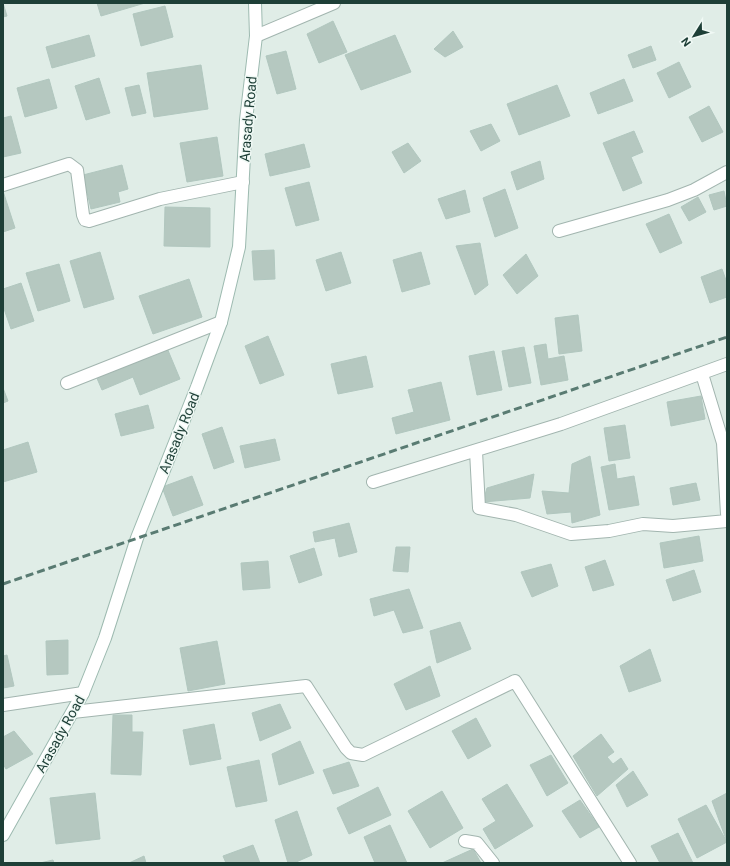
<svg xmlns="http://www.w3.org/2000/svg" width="730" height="866" font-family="Roboto,sans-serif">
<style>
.building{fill:#b5c8c0;stroke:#b1c7bf}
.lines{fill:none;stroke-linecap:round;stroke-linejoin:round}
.minor-casing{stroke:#a2b5af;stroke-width:14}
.secondary-casing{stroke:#9dbab0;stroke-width:14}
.minor{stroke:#fff;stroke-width:12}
.secondary{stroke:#fff;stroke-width:12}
.rail{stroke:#597b72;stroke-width:3;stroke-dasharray:8 4;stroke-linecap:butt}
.labels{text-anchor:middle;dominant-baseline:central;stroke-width:3;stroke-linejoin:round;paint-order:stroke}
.street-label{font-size:14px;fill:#1e3f37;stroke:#f0f9f5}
</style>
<rect width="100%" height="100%" fill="#e0ede7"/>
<path class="building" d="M3 3 7 16 3 17Z
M97 3H145L101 16Z
M165 6 173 37 141 46 133 14Z
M333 21 347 52 319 63 307 34Z
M453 31 463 47 445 57 434 49Z
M89 35 95 56 52 68 46 47Z
M395 35 411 72 361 90 345 55Z
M651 46 656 60 633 68 628 55Z
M286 51 296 89 277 94 266 56Z
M679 62 691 87 669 98 657 73Z
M201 65 208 109 154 117 147 73Z
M99 78 110 113 86 120 75 86Z
M49 79 57 108 25 117 17 88Z
M624 79 633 101 598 114 590 93Z
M139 85 146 113 132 116 125 88Z
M557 85 570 116 519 135 507 104Z
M709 106 723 132 702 142 689 117Z
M11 116 21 153 3 157V118Z
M491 124 500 141 481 151 470 131Z
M634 131 643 152 631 157 642 183 623 191 603 143Z
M217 137 223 176 187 182 180 143Z
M408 143 421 161 404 173 392 152Z
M304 144 310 167 270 176 265 154Z
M540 161 544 179 517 190 511 172Z
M122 165 128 189 118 192 120 202 91 209 83 175Z
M309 182 319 220 296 226 285 188Z
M505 189 518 228 495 237 483 198Z
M465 190 470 212 446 219 438 199Z
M3 191 15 228 3 232Z
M724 191 727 206 714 210 709 195Z
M698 197 706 212 689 221 681 207Z
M165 207 210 208V247L164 246Z
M669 214 682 243 660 253 646 224Z
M480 243 488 285 475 295 456 246Z
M274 250 275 279 254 280 252 251Z
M100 252 114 299 84 308 70 261Z
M341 252 351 283 326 291 316 260Z
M421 252 430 284 402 292 393 260Z
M526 254 538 276 517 294 503 275Z
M59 264 70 301 38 311 26 273Z
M722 269 727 283V297L710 303 701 277Z
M189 279 202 317 153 334 139 296Z
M21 283 34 321 11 329 3 306V289Z
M578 315 582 351 559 354 555 318Z
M268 336 284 375 260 384 245 346Z
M546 344 548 359 564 356 568 380 541 385 534 346Z
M524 347 531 383 509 387 502 351Z
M167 348 180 379 140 395 133 377 102 390 96 376Z
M494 351 502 390 477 395 469 356Z
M366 356 373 387 338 394 331 364Z
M441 382 450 420 396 434 392 418 414 412 408 390Z
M3 388 8 401 3 403Z
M701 396 705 419 671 426 667 402Z
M148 405 154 428 121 436 115 414Z
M625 425 630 458 609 461 604 428Z
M222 427 234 462 214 469 202 434Z
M275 439 280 460 245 468 240 446Z
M28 442 37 472 3 482V450Z
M590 456 600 515 572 523 571 512 547 514 542 491 569 493 572 464Z
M615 464 617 479 634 476 639 505 609 510 601 467Z
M534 474 530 498 483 502 487 488Z
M192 476 203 505 173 516 162 487Z
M696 483 700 500 673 505 670 488Z
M349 523 357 552 339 557 335 538 315 542 313 532Z
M699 536 703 561 664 568 660 543Z
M396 547H410L408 572 393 571Z
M314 548 322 575 299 583 290 556Z
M605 560 614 585 593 591 585 567Z
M268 561 270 588 243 590 241 563Z
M551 564 558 586 532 597 521 572Z
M694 570 701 592 673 601 666 580Z
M409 589 423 628 403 633 394 610 374 616 370 599Z
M460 622 471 649 437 663 430 631Z
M68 640V674L47 675 46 641Z
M217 641 225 684 188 691 180 648Z
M650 649 661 681 629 692 620 666Z
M7 655 14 686 3 688V656Z
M430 666 440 696 406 710 394 684Z
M280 704 291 728 260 741 252 713Z
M113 715H132V732H143L141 775 111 774Z
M476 718 491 746 468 759 452 731Z
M214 724 221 759 190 765 183 730Z
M14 731 33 754 6 769 3 764V737Z
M601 734 614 752 607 757 613 764 621 758 628 769 597 796 573 756Z
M300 741 314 773 279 785 272 754Z
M551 755 568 783 547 796 530 765Z
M259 760 267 801 236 807 227 767Z
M349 762 359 786 333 794 323 770Z
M633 771 648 795 627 807 616 785Z
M507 784 533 826 495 849 483 829 496 821 482 799Z
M378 787 391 815 349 834 337 808Z
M442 791 463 828 430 848 408 811Z
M95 793 100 839 56 844 50 798Z
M727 793V842L712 801Z
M580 800 599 827 580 838 562 811Z
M706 805 727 842 697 858 678 819Z
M297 811 312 855 294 863H288L275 820Z
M390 825 407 863H375L364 837Z
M678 833 693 863H660L651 846Z
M253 845 260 863H226L223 856Z
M473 849 481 863H442Z
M144 856 146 863H129Z
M53 860 54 863H40Z"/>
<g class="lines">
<defs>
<path id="minor" d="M256 36 334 3
M3 185 69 164 77 170 83 215 85 220 89 221 160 199 243 182
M559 231 668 200 694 190 727 172
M702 374 723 443 727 514
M67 383 221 322
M476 451 479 508 516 515 571 534 609 531 643 524 673 526 727 521
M373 482 561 424 727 364
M3 705 83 693
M73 712 306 686 346 748 351 753 363 755 515 681 630 863
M465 841 477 843 493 863"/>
<path id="secondary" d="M3 835 83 693 105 638 137 538 197 387 221 322 239 247 246 120 256 36 255 3"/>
</defs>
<use href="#minor" class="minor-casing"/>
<use href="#secondary" class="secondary-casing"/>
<use href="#minor" class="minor"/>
<use href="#secondary" class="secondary"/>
<path class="rail" d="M3 584 727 337"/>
</g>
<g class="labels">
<g class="street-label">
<text transform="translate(248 119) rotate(-85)">Arasady Road</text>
<text transform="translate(179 433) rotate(-68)">Arasady Road</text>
<text transform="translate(60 734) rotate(-61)">Arasady Road</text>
</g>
</g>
<rect width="730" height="866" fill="none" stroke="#1e3f37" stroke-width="8"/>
<g transform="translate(694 36) rotate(233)" stroke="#f0f9f5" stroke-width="3" paint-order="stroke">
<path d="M0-3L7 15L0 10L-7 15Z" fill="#1e3f37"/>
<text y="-6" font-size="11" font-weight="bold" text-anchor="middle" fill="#1e3f37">N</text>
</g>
</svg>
